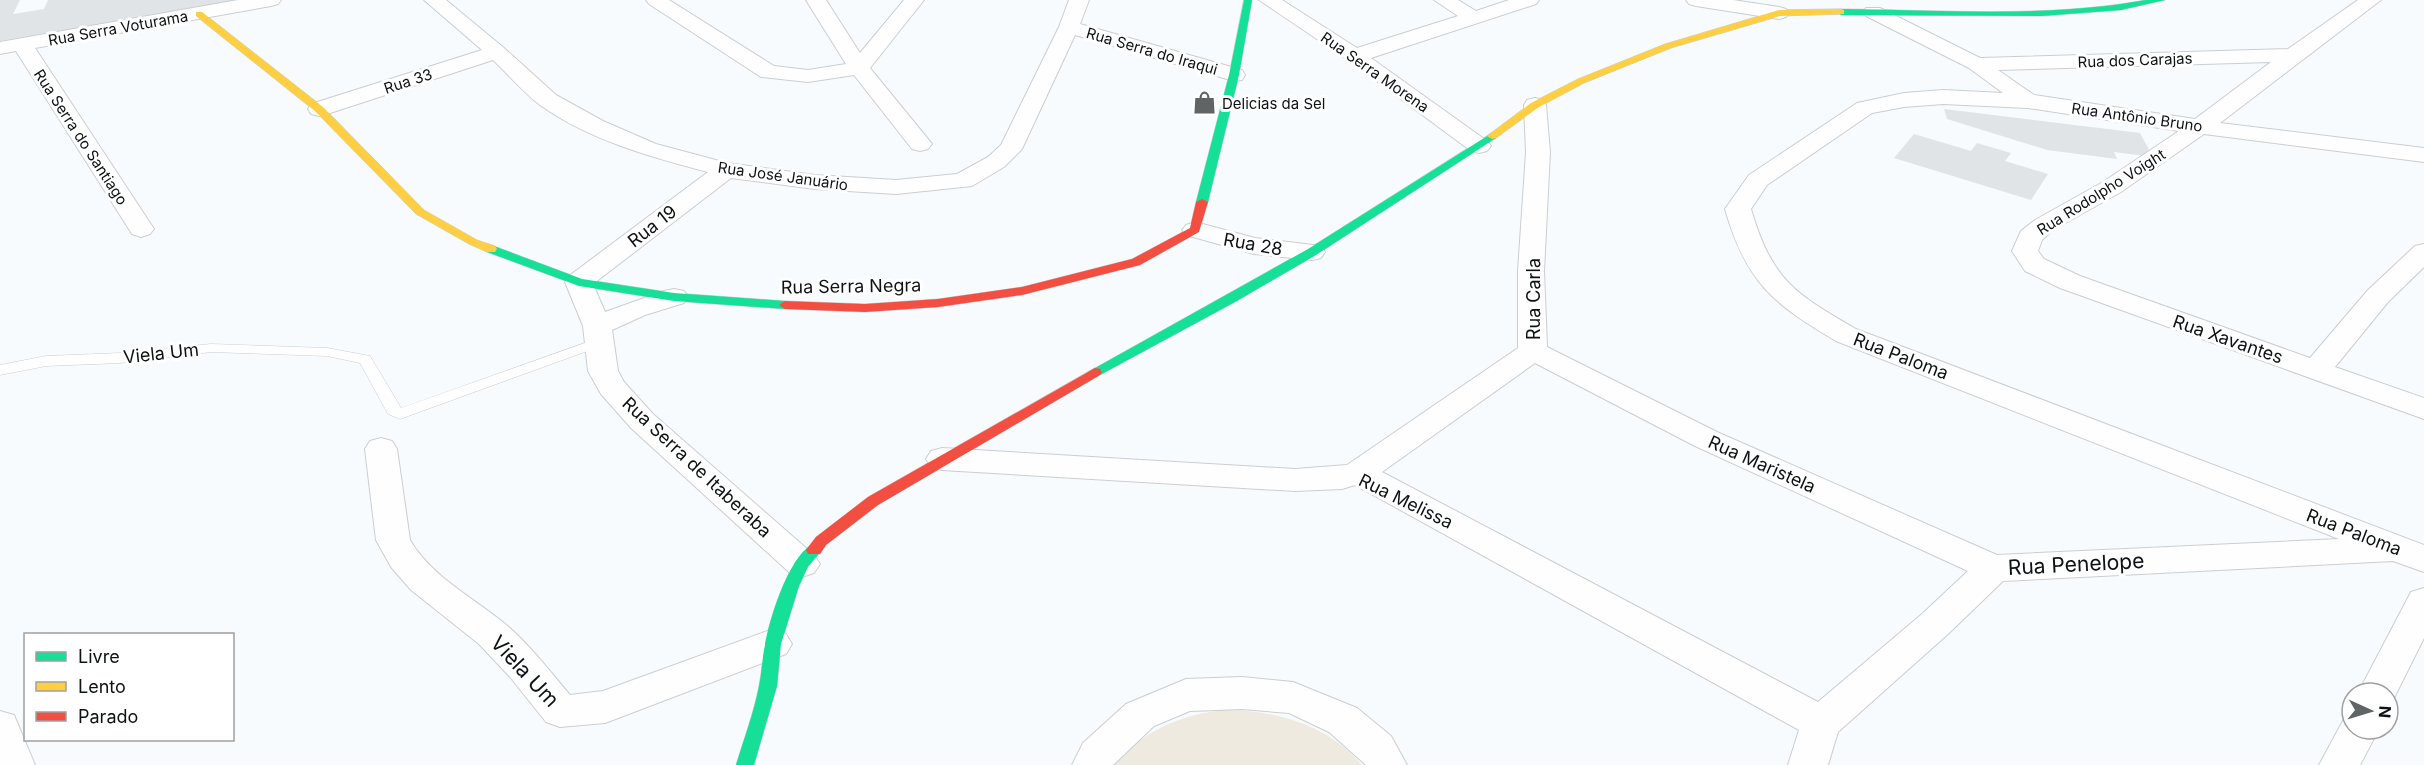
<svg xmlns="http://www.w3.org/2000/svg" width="2424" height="765" font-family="Inter,sans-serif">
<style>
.green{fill:#eeeadf}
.building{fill:#e1e4e6}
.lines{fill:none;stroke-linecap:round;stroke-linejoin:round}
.lane-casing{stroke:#cbced0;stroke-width:1}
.street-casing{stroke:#cbced0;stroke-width:2}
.fast-casing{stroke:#cbced0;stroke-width:1}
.slow-casing{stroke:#cbced0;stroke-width:1}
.jam-casing{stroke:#cbced0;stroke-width:1}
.lane{fill:#fefeff;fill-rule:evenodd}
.street{fill:#fefeff;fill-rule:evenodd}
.fast{fill:#16e098;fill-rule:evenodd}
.slow{fill:#ffcf43;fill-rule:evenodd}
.jam{fill:#f24e42;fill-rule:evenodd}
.labels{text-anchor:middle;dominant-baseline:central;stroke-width:6;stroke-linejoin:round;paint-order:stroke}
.far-street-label{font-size:15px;fill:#0e1213;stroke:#fff}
.far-poi-label{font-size:15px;fill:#0e1213;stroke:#fff;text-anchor:start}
.street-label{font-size:18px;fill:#0e1213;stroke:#fff}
.near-street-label{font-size:21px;fill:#0e1213;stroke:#fff}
</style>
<rect width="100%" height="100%" fill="#f8fbfd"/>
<path class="green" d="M1223 710C1275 710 1327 724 1362 765H1111C1146 731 1175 716 1223 710Z"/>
<path class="building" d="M0 0H20L13 14 44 9 48 0H239L0 41Z
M1944 109 2140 133 2153 157 2114 152 2117 159 2047 150 1947 119Z
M1914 134 1971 151 1977 143 2011 153 2005 161 2048 174 2031 200 1894 158Z"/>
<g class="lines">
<defs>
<path id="lane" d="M599 338 606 342 604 345 400 419 388 414 360 363 327 356 211 352 120 363 46 366 0 375V365L46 356 120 353 211 344 327 348 370 356 401 408Z"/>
<path id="street" d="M238 0H281L278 4 271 6 35 48 154 229 150 234 141 237 132 234 16 51 0 54V42Z
M424 0H446L504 48 556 95 603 121 656 144 727 163 815 175 896 180 957 174 988 157 1001 145 1059 27 1069 0H1089L1080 24 1242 70 1245 75 1242 80 1234 81 1075 35 1022 149 1004 167 972 186 896 194 815 189 731 178 593 284 605 312 664 291 674 289 684 291 688 297 684 303 645 315 612 330 618 371 624 382 653 414 814 555 820 564 814 573 802 577 790 573 631 428 601 394 588 371 583 326 565 282 569 276 708 172C651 157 589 140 540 105 523 92 509 75 493 60L327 114 319 116 311 114 308 109 311 104 482 50Z
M646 0H669L774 66 808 70 846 64 806 0H826L860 53 904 0H924L870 68 932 144 928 149 920 151 912 149 854 75 808 82 761 77 649 4Z
M1259 0H1282L1357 48 1458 16 1434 0H1458L1476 11 1509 0H1539L1536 4 1371 58 1487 141 1491 146 1487 151 1479 153 1471 151 1348 60Z
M1686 0H1733L1779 7 1786 9 1789 13 1786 17 1779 19 1696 6 1689 4Z
M2358 0H2381L2220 123 2424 148V162L2204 134 2121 192 2053 230 2042 240 2038 251 2044 259 2080 276 2310 358 2368 290 2415 246 2424 244V267L2388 302 2335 367 2424 398V419L2060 288 2025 271 2012 251 2021 231 2035 220 2103 182 2179 131 2028 108 1943 104 1904 107 1872 113 1767 185 1751 209C1772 280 1794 293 1856 329L2424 545V572L2393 561 2003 581 1948 634 1838 732 1828 765H1788L1799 730 1355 485 1342 489 1295 491 942 470 931 467 926 459 931 451 942 448 1295 469 1347 465 1518 348V271L1526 152 1524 105 1527 100 1535 98 1543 100 1546 105 1550 152 1544 271 1547 347 1717 432 1997 555 2339 539 1836 341C1773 304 1746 282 1725 209L1749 175 1857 103 1904 93 1943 90 2003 93 1969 68 1866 16 1863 12 1866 8H1880L1980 58 2288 49ZM2271 62 2195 119 2034 95 1998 70ZM1535 363 1695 446 1968 571 1922 614 1818 702 1382 472Z
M1195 222 1255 238 1321 246 1325 252 1321 258 1312 260 1254 254 1186 235 1182 230 1186 225Z
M381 438 392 441 397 449 410 540C431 576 472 597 504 623 529 644 549 670 570 695L603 691 773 629 786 634 792 644 786 654 605 723 560 727 546 722 510 677 479 644 411 590 391 567 376 540 365 449 370 441Z
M2424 588V638L2391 704 2388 705V693H2358L2411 592Z
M1242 677 1293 682 1357 708 1391 736 1407 765H1366L1329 732 1289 713 1242 709 1190 711 1154 726 1113 765H1072L1083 743 1126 704 1186 679Z
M0 711 14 715 35 765H0Z
M2352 715V729H2379L2360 765H2319L2345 717Z"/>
<path id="fast" d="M1244 0H1252L1239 75 1208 202 1202 205 1196 202 1229 75Z
M2146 0H2165L2121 10 2042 16 1841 15 1837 12 1841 9C1943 10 2046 18 2146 0Z
M1492 133 1497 136 1496 138 1316 255 1235 302 1100 375H1090L1088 372 1308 249Z
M491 245 582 279 674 293 785 301 791 305 785 309 674 301 579 286 487 252 485 249Z
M814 544 820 546 822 550 808 567 799 586 781 644 777 686 754 765H736C744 739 754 712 759 686 762 672 762 658 765 645 769 621 790 552 814 544Z"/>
<path id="slow" d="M1841 9 1844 10V14L1780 16 1671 48 1584 83 1539 107 1496 138 1492 139 1487 136 1531 103 1578 79 1665 44 1779 10Z
M196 12H202L323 107 424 210 477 240 495 246 497 249 495 252H487L469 244 416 214 315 111 196 16Z"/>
<path id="jam" d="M1202 199 1208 202 1199 232 1140 265 1022 295 938 307 865 312 785 309 779 305 785 301 865 304 938 299 1022 287 1132 259 1190 228 1196 202Z
M1095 368 1100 369 1102 372 1100 375 878 505 826 545 820 554H808L806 550 816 537 868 497Z"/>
</defs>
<use href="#lane" class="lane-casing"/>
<use href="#street" class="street-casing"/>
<use href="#fast" class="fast-casing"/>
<use href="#slow" class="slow-casing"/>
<use href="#jam" class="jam-casing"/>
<use href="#lane" class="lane"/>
<use href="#street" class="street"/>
<use href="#fast" class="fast"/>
<use href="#slow" class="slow"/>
<use href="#jam" class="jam"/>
</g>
<defs>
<symbol id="shop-bare" viewBox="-9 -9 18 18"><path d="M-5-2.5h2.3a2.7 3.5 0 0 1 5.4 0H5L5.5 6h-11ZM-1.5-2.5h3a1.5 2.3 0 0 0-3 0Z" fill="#606465" stroke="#fff" stroke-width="2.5" paint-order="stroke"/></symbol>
</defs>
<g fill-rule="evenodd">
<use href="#shop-bare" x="1188" y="86" width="33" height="33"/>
</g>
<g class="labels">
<g class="far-street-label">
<text transform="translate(118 28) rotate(-10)">Rua Serra Voturama</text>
<text transform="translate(1152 51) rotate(16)">Rua Serra do Iraqui</text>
<text transform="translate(2135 60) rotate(-2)">Rua dos Carajas</text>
<text transform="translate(1375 72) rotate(35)">Rua Serra Morena</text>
<text transform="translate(408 81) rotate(-18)">Rua 33</text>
<text transform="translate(2137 117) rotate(8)">Rua Antônio Bruno</text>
<text transform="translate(81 137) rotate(57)">Rua Serra do Santiago</text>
<text transform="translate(783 176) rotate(8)">Rua José Januário</text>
<text transform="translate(2101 192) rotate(-32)">Rua Rodolpho Voight</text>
</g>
<g class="far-poi-label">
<text x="1222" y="103">Delicias da Sel</text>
</g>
<g class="street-label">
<text transform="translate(652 226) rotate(-38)">Rua 19</text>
<text transform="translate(1253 244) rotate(10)">Rua 28</text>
<text transform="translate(851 286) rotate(-1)">Rua Serra Negra</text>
<text transform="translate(1533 299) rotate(-90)">Rua Carla</text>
<text transform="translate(2228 339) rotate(19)">Rua Xavantes</text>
<text transform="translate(161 353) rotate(-6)">Viela Um</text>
<text transform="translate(1901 356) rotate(21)">Rua Paloma</text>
<text transform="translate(1762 464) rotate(24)">Rua Maristela</text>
<text transform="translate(697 467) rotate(43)">Rua Serra de Itaberaba</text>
<text transform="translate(1406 501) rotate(26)">Rua Melissa</text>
<text transform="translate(2354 532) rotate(21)">Rua Paloma</text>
</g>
<g class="near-street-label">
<text transform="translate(2076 564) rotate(-3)">Rua Penelope</text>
<text transform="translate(525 671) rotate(47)">Viela Um</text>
</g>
</g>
<rect x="24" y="633" width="210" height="108" fill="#ffffff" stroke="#9fa0a1" stroke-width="1.5"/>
<rect x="36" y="652" width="30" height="9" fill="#16e098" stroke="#9fa0a1" stroke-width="1.5"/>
<text x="78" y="663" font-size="18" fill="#0e1213">Livre</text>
<rect x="36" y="682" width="30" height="9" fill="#ffcf43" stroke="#9fa0a1" stroke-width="1.5"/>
<text x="78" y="693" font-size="18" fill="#0e1213">Lento</text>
<rect x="36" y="712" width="30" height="9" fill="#f24e42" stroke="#9fa0a1" stroke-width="1.5"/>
<text x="78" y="723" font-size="18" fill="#0e1213">Parado</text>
<g transform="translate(2370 711) rotate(94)"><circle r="28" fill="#ffffff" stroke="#9fa0a1" stroke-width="1.5"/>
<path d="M0-4.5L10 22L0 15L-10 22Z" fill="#606465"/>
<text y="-9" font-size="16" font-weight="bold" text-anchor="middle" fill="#0e1213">N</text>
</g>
</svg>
